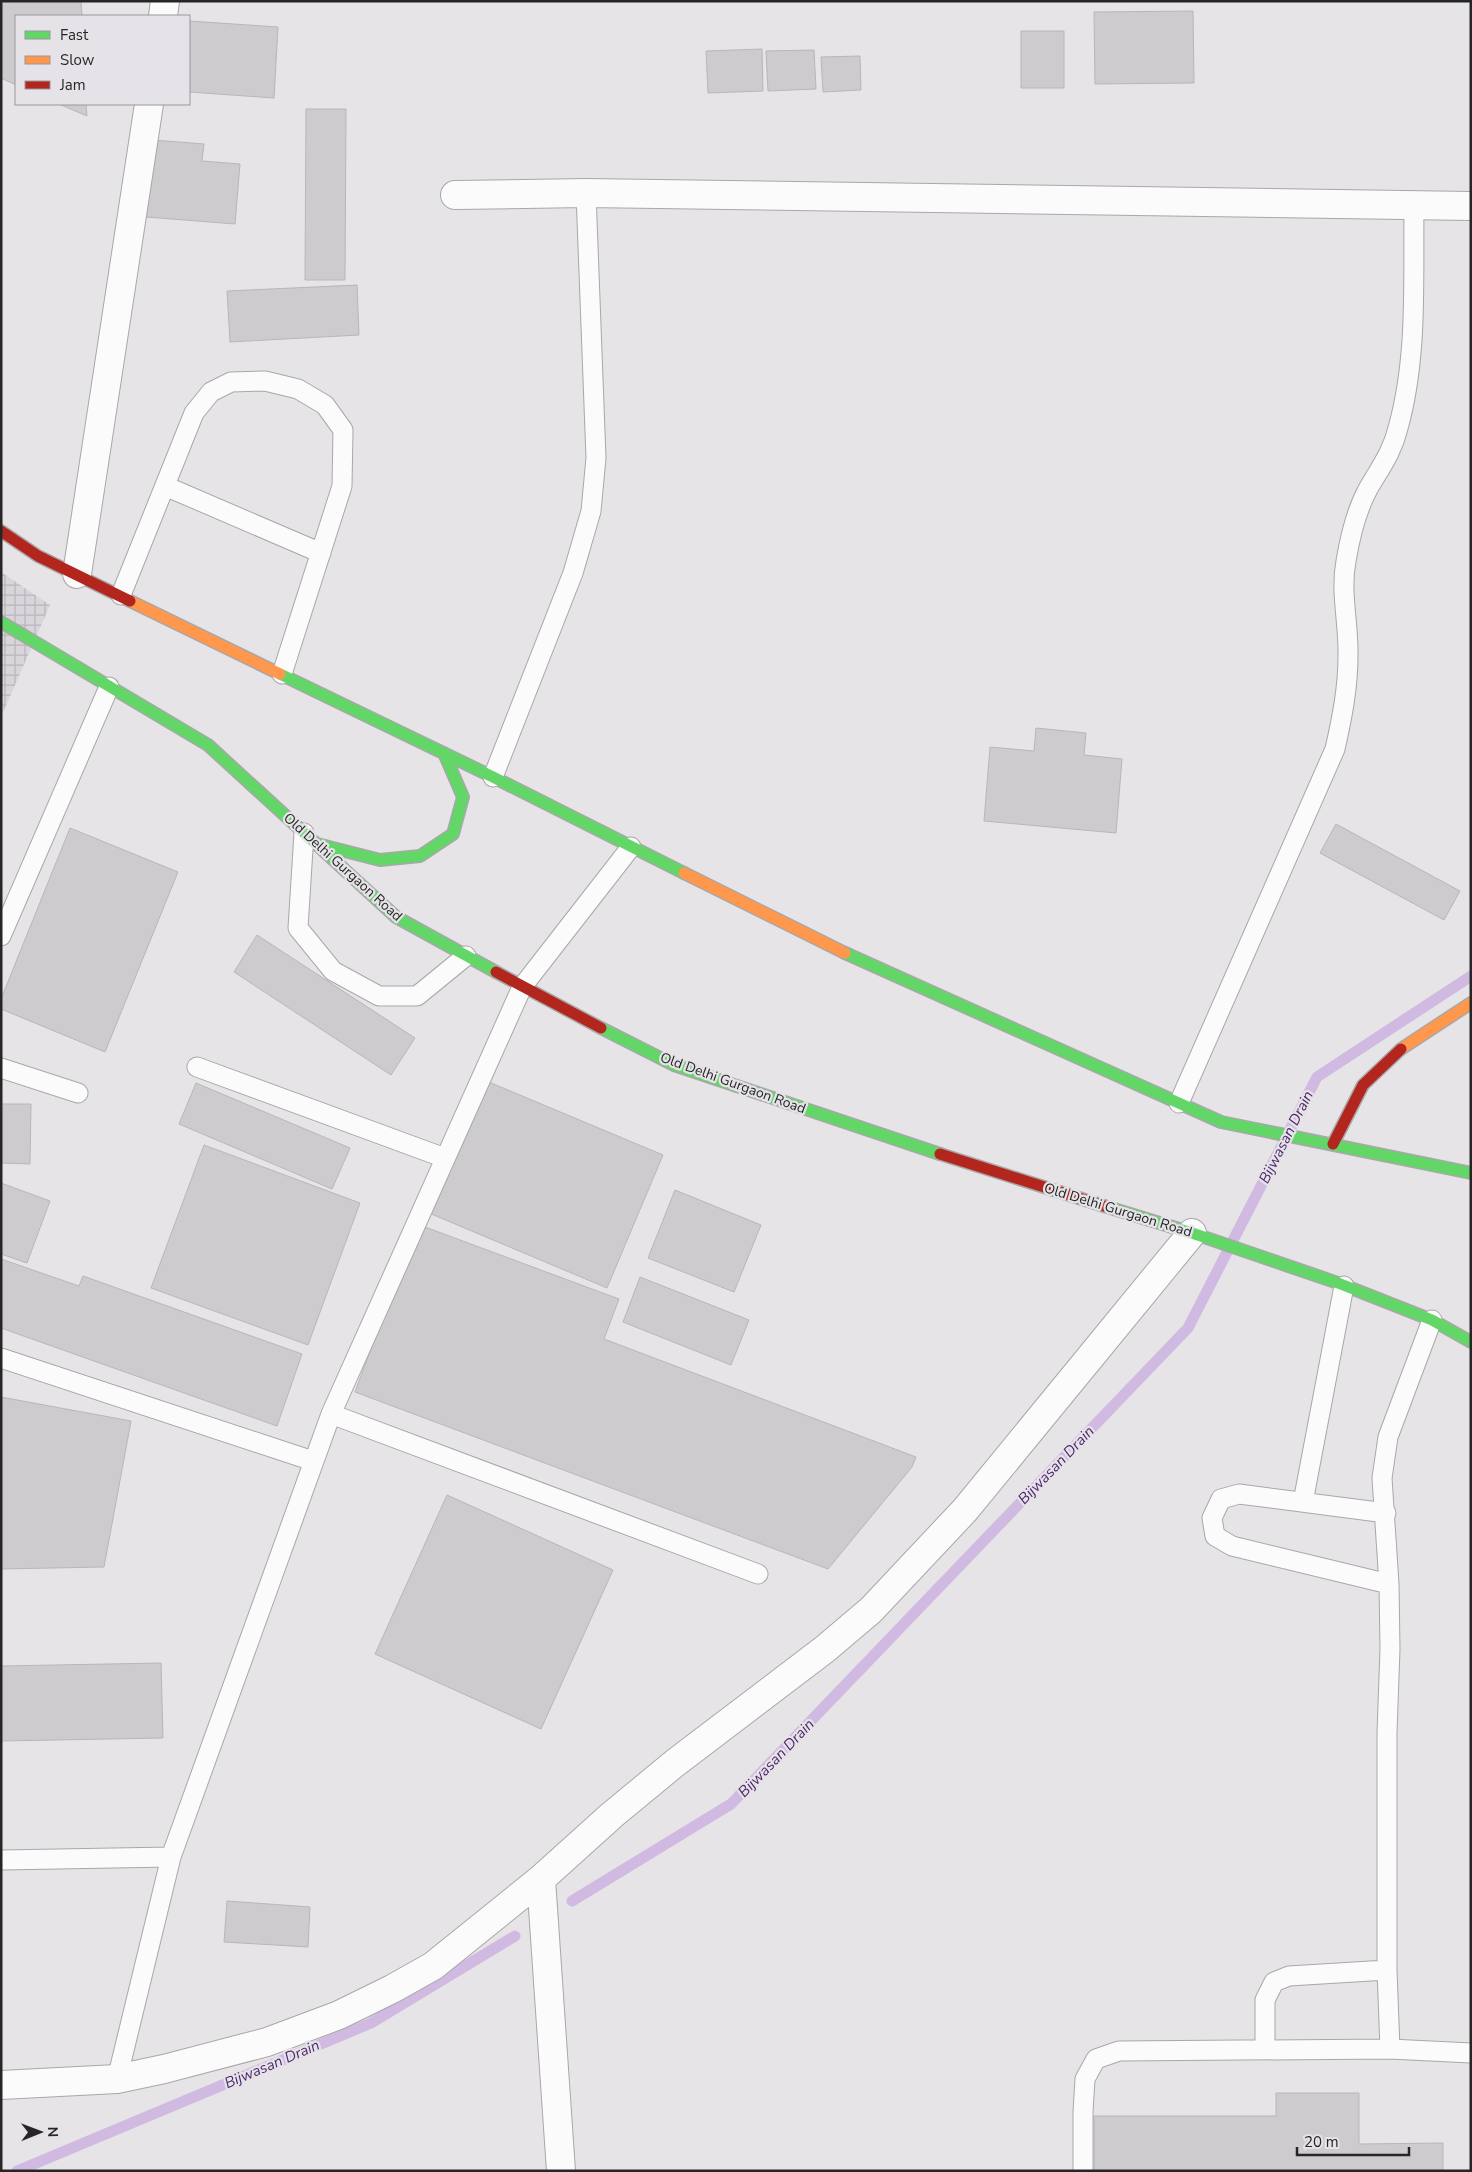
<svg xmlns="http://www.w3.org/2000/svg" width="1472" height="2172" font-family="'Nunito Sans',sans-serif">
<style>
.industrial{fill:url(#industrial-grid)}
.lines{fill:none;stroke-linecap:round;stroke-linejoin:round}
.stream{stroke:#d0bae2;stroke-width:11}
.building{fill:#cdcbce;stroke:#b8b6b9}
.lane-casing{stroke:#a8a7a9;stroke-width:21}
.street-casing{stroke:#a8a7a9;stroke-width:30}
.fast-casing{stroke:#a8a7a9;stroke-width:14}
.slow-casing{stroke:#a8a7a9;stroke-width:14}
.jam-casing{stroke:#a8a7a9;stroke-width:14}
.lane{stroke:#fbfbfb;stroke-width:19}
.street{stroke:#fbfbfb;stroke-width:28}
.fast{stroke:#63d668;stroke-width:11}
.slow{stroke:#ff974d;stroke-width:11}
.jam{stroke:#b3261e;stroke-width:11}
.labels{text-anchor:middle;dominant-baseline:central;stroke-width:4.5;stroke-linejoin:round;paint-order:stroke}
.street-label{font-size:14px;fill:#262627;stroke:#e6e3e8}
.water-label{font-size:15px;font-style:italic;fill:#4f286b;stroke:#e6e3e8}
</style>
<defs>
<pattern id="industrial-grid" width="8" height="8" patternUnits="userSpaceOnUse" patternTransform="scale(1.25)"><rect width="8" height="8" fill="#d9d5db"/><path d="M0 4h8M4 0v8" fill="none" stroke="#bab7bc"/></pattern>
</defs>
<rect width="100%" height="100%" fill="#e6e4e7"/>
<path class="industrial" d="M1 572 50 605 1 717Z"/>
<g class="lines">
<path class="stream" d="M572 1901 731 1804 1188 1328 1317 1077 1471 976
M17 2171 371 2023 515 1936"/>
</g>
<path class="building" d="M1 1H81L82 16H16V85L1 78Z
M1193 11 1194 83 1095 84 1094 12Z
M189 21 278 27 274 98 189 92Z
M1021 31H1064V88H1021Z
M762 49 763 91 708 93 706 51Z
M814 50 816 89 768 91 766 51Z
M860 56 861 90 823 92 821 57Z
M59 104H86L87 116Z
M306 109H346L345 280H305Z
M153 140 204 144 202 161 240 164 235 224 146 217Z
M357 285 359 335 230 342 227 291Z
M1036 728 1086 733 1084 755 1122 759 1116 833 984 821 990 747 1034 751Z
M1336 824 1460 891 1444 920 1320 853Z
M70 828 178 872 105 1052 1 1009V999Z
M257 935 415 1038 391 1075 234 972Z
M484 1080 663 1155 607 1288 429 1213Z
M196 1083 350 1148 332 1189 179 1124Z
M1 1104H31L30 1164 1 1163Z
M204 1145 360 1203 308 1345 151 1288Z
M1 1183 50 1201 27 1263 1 1254Z
M675 1190 761 1225 734 1292 648 1258Z
M417 1224 619 1299 604 1339 916 1457 912 1467 828 1569 355 1392Z
M1 1259 79 1286 83 1276 302 1354 277 1426 1 1328Z
M640 1277 749 1320 731 1365 623 1322Z
M1 1397 131 1421 104 1567 1 1569Z
M447 1495 613 1570 541 1729 375 1654Z
M161 1663 163 1738 1 1741V1666Z
M227 1901 310 1907 308 1947 224 1942Z
M1276 2093H1359V2144L1443 2143V2171H1094V2116H1276Z"/>
<g class="lines">
<defs>
<path id="lane" d="M165 486 321 553
M121 595 194 413 211 392 231 382 265 381 298 389 325 405 343 430 342 486 282 674
M493 777 573 573 591 511 596 458 586 193
M304 833 298 928 333 971 379 996H417L466 956
M1 936 109 687
M197 1067 445 1158
M1 1068 78 1093
M1179 1103 1335 749C1342 718 1348 688 1348 656 1349 624 1340 593 1346 561 1350 537 1356 511 1368 489 1380 468 1392 453 1398 428 1418 357 1413 279 1414 206
M1432 1320 1388 1437 1382 1478 1389 1584 1390 1649 1387 1733V1970L1390 2049 1471 2053
M1 1358 313 1461
M331 1414 758 1574
M1303 1502 1344 1286
M1386 1513 1239 1494 1221 1499 1212 1518 1215 1536 1232 1546 1389 1584
M1 1860 171 1857
M1265 2050V2000L1274 1982 1289 1976 1387 1970
M117 2079 171 1857 331 1414 522 987 631 847
M1083 2171V2112L1085 2079 1096 2059 1119 2051 1390 2049"/>
<path id="street" d="M163 16 165 1
M455 195 586 193 1471 206
M77 574 149 104
M1 2085 117 2079 164 2069 267 2042 339 2015 392 1989 433 1966 541 1879
M561 2171 541 1879 612 1815 675 1763 825 1649 871 1610 965 1510 1192 1233"/>
<path id="fast" d="M1 622 208 745 396 917 496 972
M280 674 493 777 684 873
M317 844 380 860 420 856 453 834 463 797 444 753
M845 953 1221 1122 1471 1173
M601 1028 674 1065 940 1154
M1104 1206 1192 1233 1338 1283 1432 1320 1471 1342"/>
<path id="slow" d="M130 601 280 674
M684 873 845 953
M1401 1049 1471 1003"/>
<path id="jam" d="M1 531 38 556 130 601
M496 972 601 1028
M1333 1144 1363 1085 1401 1049
M940 1154 1104 1206"/>
</defs>
<use href="#lane" class="lane-casing"/>
<use href="#street" class="street-casing"/>
<use href="#fast" class="fast-casing"/>
<use href="#slow" class="slow-casing"/>
<use href="#jam" class="jam-casing"/>
<use href="#lane" class="lane"/>
<use href="#street" class="street"/>
<use href="#fast" class="fast"/>
<use href="#slow" class="slow"/>
<use href="#jam" class="jam"/>
</g>
<g class="labels">
<g class="street-label">
<text transform="translate(343 867) rotate(42)">Old Delhi Gurgaon Road</text>
<text transform="translate(733 1083) rotate(20)">Old Delhi Gurgaon Road</text>
<text transform="translate(1118 1210) rotate(17)">Old Delhi Gurgaon Road</text>
</g>
<g class="water-label">
<text transform="translate(1286 1137) rotate(-63)">Bijwasan Drain</text>
<text transform="translate(1056 1465) rotate(-46)">Bijwasan Drain</text>
<text transform="translate(776 1758) rotate(-46)">Bijwasan Drain</text>
<text transform="translate(272 2064) rotate(-23)">Bijwasan Drain</text>
</g>
</g>
<rect width="1472" height="2172" fill="none" stroke="#262627" stroke-width="5"/>
<rect x="15" y="15" width="175" height="90" fill="#e6e3e8" stroke="#99979b"/>
<rect x="25" y="31" width="25" height="8" fill="#63d668" stroke="#99979b"/>
<text x="60" y="40" font-size="15" fill="#262627">Fast</text>
<rect x="25" y="56" width="25" height="8" fill="#ff974d" stroke="#99979b"/>
<text x="60" y="65" font-size="15" fill="#262627">Slow</text>
<rect x="25" y="81" width="25" height="8" fill="#b3261e" stroke="#99979b"/>
<text x="60" y="90" font-size="15" fill="#262627">Jam</text>
<g transform="translate(40 2132) rotate(89)" stroke="#e6e3e8" stroke-width="4" paint-order="stroke">
<path d="M0-4L9 19L0 12L-9 19Z" fill="#262627"/>
<text y="-8" font-size="14" font-weight="bold" text-anchor="middle" fill="#262627">N</text>
</g>
<path d="M1297 2147v8h112v-8" fill="none" stroke="#262627" stroke-width="2.5"/>
<text x="1304" y="2147" font-size="15" fill="#262627" stroke="#e6e3e8" stroke-width="4" paint-order="stroke">20 m</text>
</svg>
